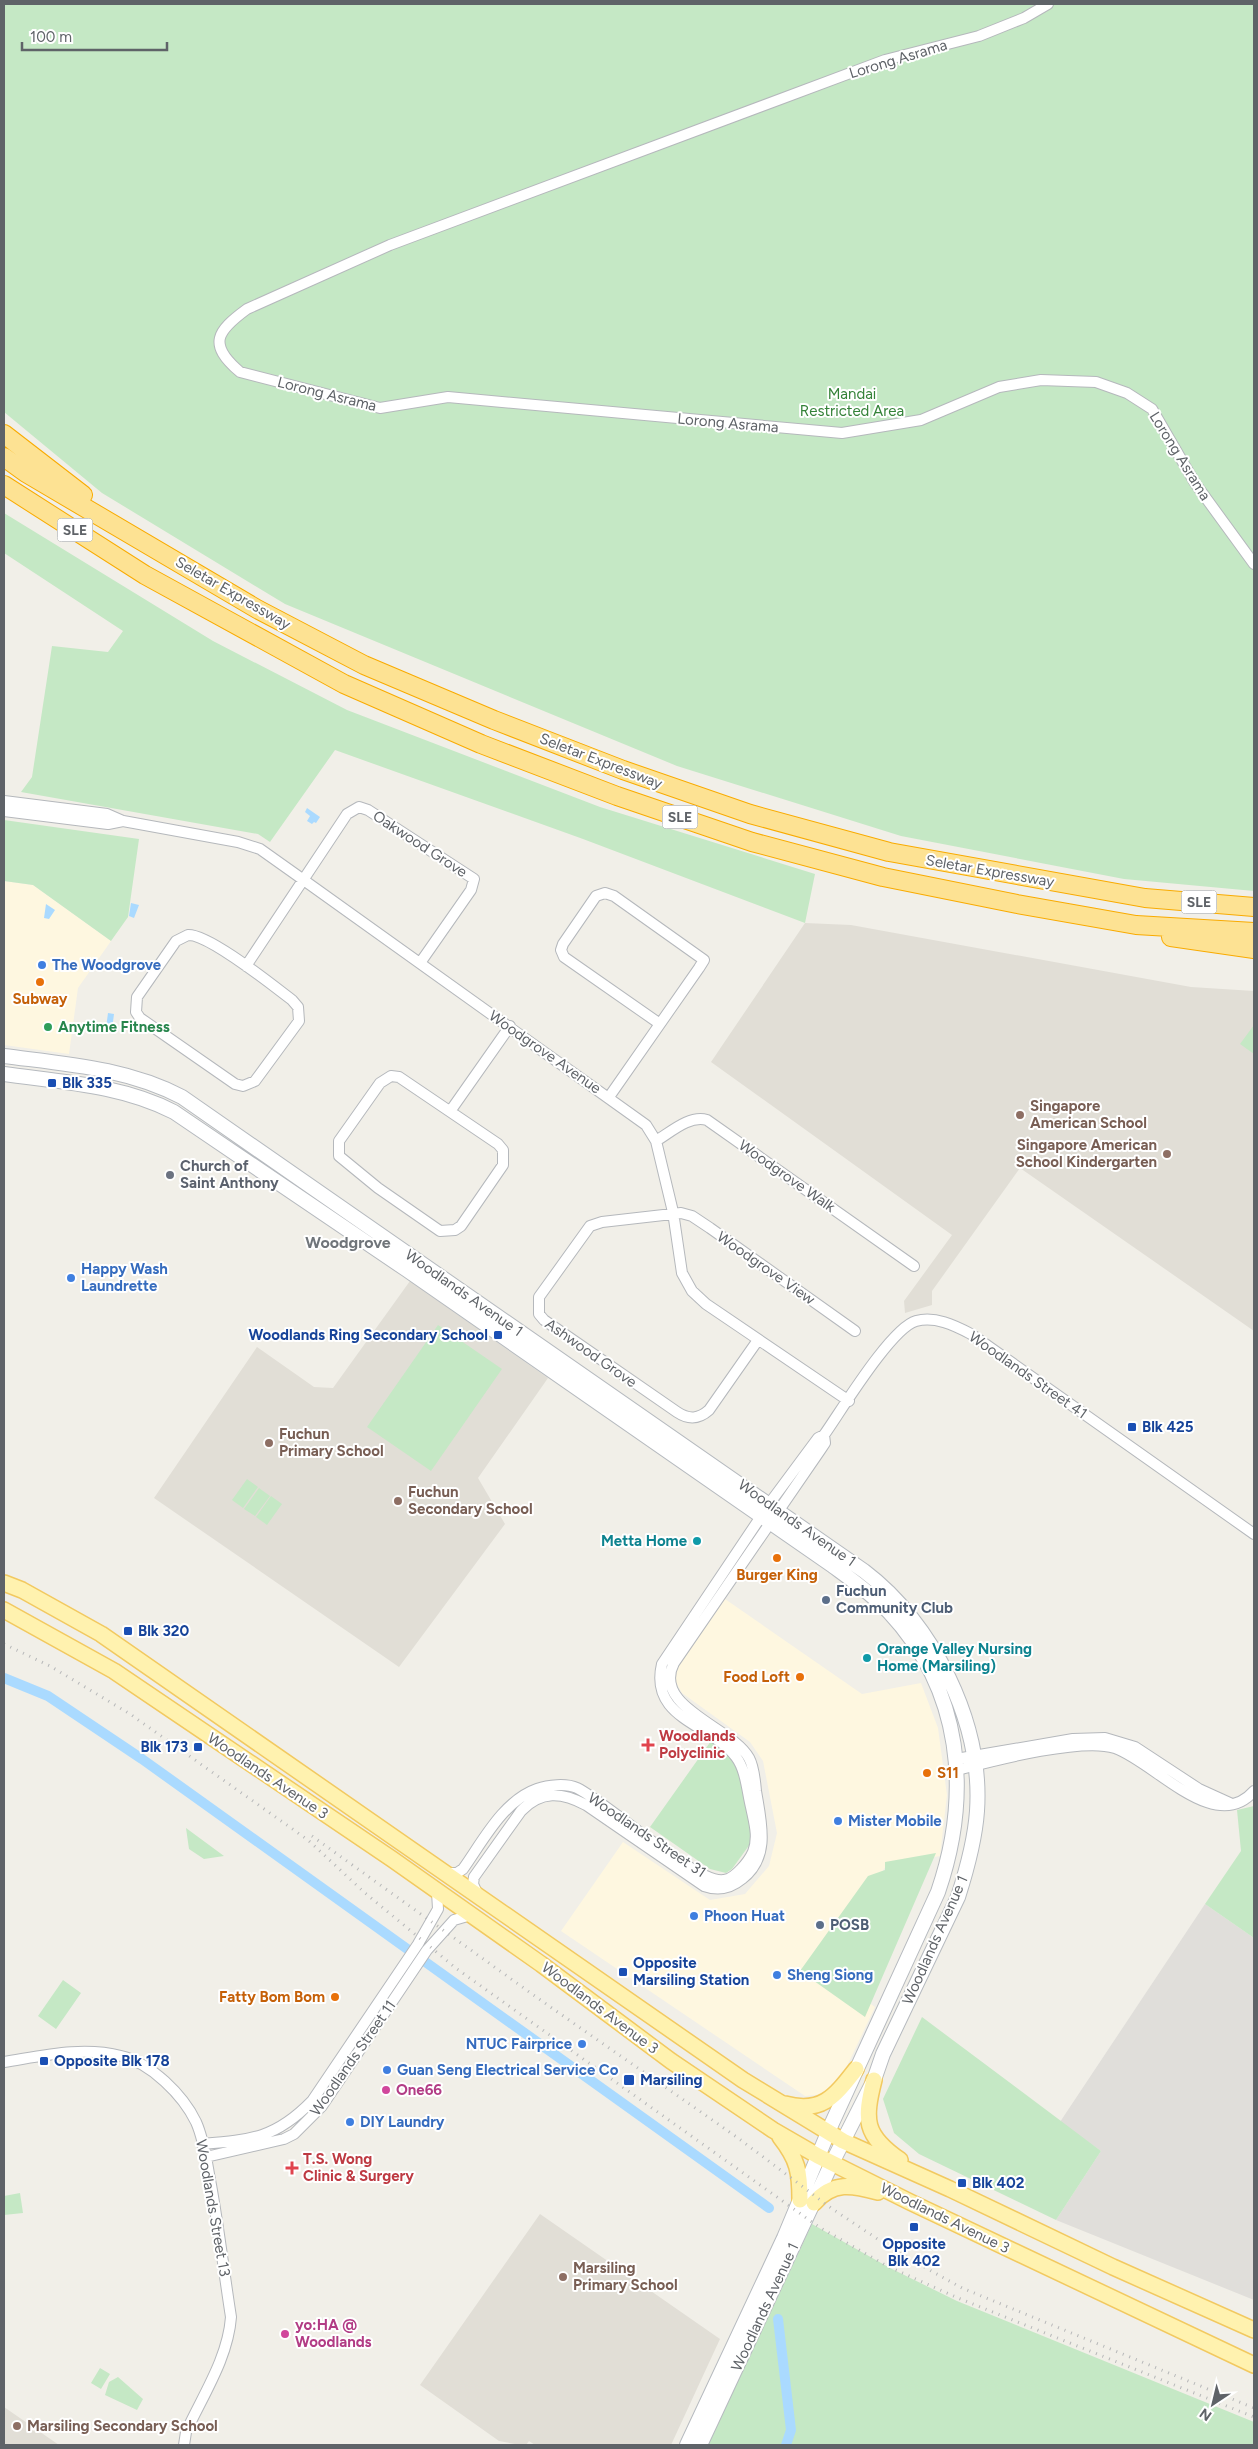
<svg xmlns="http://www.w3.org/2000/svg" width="1258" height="2449" font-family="Figtree,sans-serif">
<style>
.commercial{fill:#fef7e0}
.industrial{fill:#e0deda}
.education{fill:#e1ded6}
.green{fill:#c5e8c5}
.water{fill:#aadaff}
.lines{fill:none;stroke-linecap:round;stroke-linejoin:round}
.canal{stroke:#aadaff;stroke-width:10}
.minor-casing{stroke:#b5b8bc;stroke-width:12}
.secondary-casing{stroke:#b6babf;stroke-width:16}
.primary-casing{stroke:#f2c960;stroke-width:18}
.motorway-casing{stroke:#f9ab00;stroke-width:20}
.minor{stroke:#fff;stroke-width:10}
.secondary{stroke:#fff;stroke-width:14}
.primary{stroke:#fff2af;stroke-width:15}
.motorway{stroke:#fde293;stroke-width:18}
.rail{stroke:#b6b7b8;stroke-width:3;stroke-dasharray:1 6;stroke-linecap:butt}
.shop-dot{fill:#3f7fe0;stroke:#fff;stroke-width:2}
.food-dot{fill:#e8710a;stroke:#fff;stroke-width:2}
.leisure-dot{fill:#2e9e5b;stroke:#fff;stroke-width:2}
.transit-dot{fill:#1a4fb4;stroke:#fff;stroke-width:2}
.education-dot{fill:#8d6e63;stroke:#fff;stroke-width:2}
.worship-dot{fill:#6b7280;stroke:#fff;stroke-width:2}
.culture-dot{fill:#0f9aa8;stroke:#fff;stroke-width:2}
.service-dot{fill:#5c6f8a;stroke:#fff;stroke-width:2}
.health-dot{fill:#e0444e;stroke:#fff;stroke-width:2}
.hotel-dot{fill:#d1479c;stroke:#fff;stroke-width:2}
.labels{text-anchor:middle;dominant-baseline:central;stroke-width:4;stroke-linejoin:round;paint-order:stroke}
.shield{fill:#fff;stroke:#8f9295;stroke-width:1}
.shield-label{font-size:14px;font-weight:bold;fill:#5f6368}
.street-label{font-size:15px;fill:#5f6368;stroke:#fff}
.park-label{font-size:15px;fill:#348238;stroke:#fff}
.shop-label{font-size:15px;font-weight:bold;fill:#366cbe;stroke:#fff;text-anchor:start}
.food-label{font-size:15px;font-weight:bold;fill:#c56008;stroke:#fff}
.leisure-label{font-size:15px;font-weight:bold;fill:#27864d;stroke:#fff;text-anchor:start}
.transit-label{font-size:15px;font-weight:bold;fill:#164399;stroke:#fff;text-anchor:start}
.education-label{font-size:15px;font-weight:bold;fill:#785e54;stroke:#fff;text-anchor:start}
.worship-label{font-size:15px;font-weight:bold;fill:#5b616d;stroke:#fff;text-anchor:start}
.culture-label{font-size:15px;font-weight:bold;fill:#0d838f;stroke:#fff;text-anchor:end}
.service-label{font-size:15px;font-weight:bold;fill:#4e5e75;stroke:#fff;text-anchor:start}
.health-label{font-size:15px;font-weight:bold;fill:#be3a42;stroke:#fff;text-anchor:start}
.hotel-label{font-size:15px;font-weight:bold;fill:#b23c85;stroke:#fff;text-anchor:start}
.neighbourhood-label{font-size:16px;font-weight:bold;fill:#70757a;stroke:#fff}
</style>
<rect width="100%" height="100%" fill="#f1efe8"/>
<path class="commercial" d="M4 881 33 885 111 941 78 988 69 1054 4 1045Z
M725 1599 862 1694 921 1683 938 1728 947 1795 940 1856 886 1866 816 1966 875 2007 840 2081 824 2094 805 2096 561 1931 623 1842 710 1900 745 1894 769 1866 777 1833 763 1761 750 1742 682 1693 675 1681 677 1667Z"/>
<path class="industrial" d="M1205 1904 1254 1938V2300L1056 2220 1101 2151 1060 2122Z"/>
<path class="education" d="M805 923 851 925 1191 987 1254 991V1331L1020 1168 932 1291V1305L905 1313 904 1301 952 1235 711 1062Z
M410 1281 548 1378 478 1478 505 1524 399 1667 154 1498 257 1347 314 1387 333 1388Z
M540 2214 720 2339 671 2445H535L529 2441 526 2445H520L499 2441 420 2385Z
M4 2407 59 2445H4Z"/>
<path class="green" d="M4 4H1254V891L1124 879 901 836 677 766 285 604 102 493 4 412Z
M4 513 213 641 347 710 600 807 815 874 805 923 583 839 335 750 270 842 258 834 21 792 32 777 52 646 108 652 123 631 4 553Z
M4 820 139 839 128 917 111 941 33 885 4 881Z
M1254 1025V1054L1240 1044Z
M438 1325 502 1369 431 1471 367 1427Z
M247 1479 258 1487 243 1508 232 1500Z
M259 1488 270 1496 255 1516 244 1509Z
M271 1496 282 1504 267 1525 256 1517Z
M711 1741 731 1755 738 1764 753 1840 732 1869 726 1873 710 1869 650 1827Z
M1254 1806V1938L1205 1904 1241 1851 1237 1810Z
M186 1828 224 1856 204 1859 189 1849Z
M936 1853 865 2017 800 1971 868 1876 885 1870V1862Z
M63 1980 81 1993 56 2029 38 2016Z
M922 2017 1101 2151 1056 2220 919 2154 894 2133 883 2099Z
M20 2193 23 2213 4 2215V2196Z
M812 2224 890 2268 957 2301 1254 2422V2445H708Z
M100 2368 110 2374 101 2389 91 2383Z
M118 2377 143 2399 137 2410 105 2395 109 2382Z"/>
<path class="water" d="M307 808 320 817 316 823 314 822 312 824 307 821 310 816 305 812Z
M131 903 139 905 134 918 129 916Z
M46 904 55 910 49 919 44 918Z
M108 1013 114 1014 112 1029 106 1028Z"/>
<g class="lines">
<path class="canal" d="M4 1678 48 1696 142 1759 769 2208
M778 2319 791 2430 786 2445"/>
<defs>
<path id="minor" d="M1048 4 1024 18 979 36 885 60 390 245 247 309C217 331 207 344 240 372L380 408 448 397 842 433 921 420 999 387 1041 380 1096 382 1127 393 1152 409 1195 483 1254 564
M4 801 107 814 123 821 238 842 260 849 298 876 646 1125 656 1141 673 1212 682 1273 692 1291 706 1304 849 1401
M4 811 108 824 123 821
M188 935C209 934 272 985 292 1000L298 1007 299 1021 255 1081 243 1086 235 1084 140 1018 136 1012 137 997 176 941Z
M246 966 347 814 359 807 368 810 474 879 471 890 420 963
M391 1076 399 1077 498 1144 503 1150V1165L461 1226 455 1230 440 1231 378 1188 339 1156V1141L380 1083Z
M609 1097 699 968 704 960 614 896 605 893 596 896 563 944 561 950 564 957 660 1024
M451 1110 510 1026
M656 1141C671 1132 689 1115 707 1120L914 1266
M758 1340 709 1410C699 1419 689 1420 677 1412L544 1320 539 1314V1297L590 1226 602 1222 681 1213 692 1216 710 1228 855 1331
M956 1759 1073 1739 1105 1738 1135 1747 1199 1789 1232 1804
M957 1770C992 1761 1082 1737 1115 1748 1155 1762 1215 1836 1254 1791
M448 1873H457L463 1869C483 1841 503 1801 537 1789 548 1785 566 1783 577 1788 608 1803 697 1885 724 1880 735 1879 749 1861 753 1852 759 1837 754 1822 751 1807 747 1791 746 1770 736 1757 710 1723 649 1719 662 1664L772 1500 818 1438 824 1435C841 1411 891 1328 916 1321 935 1316 954 1325 971 1334L1254 1534
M477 1893 473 1884 474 1877 521 1811C541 1790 562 1792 586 1805L704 1886C718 1891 730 1889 742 1879 771 1857 761 1822 756 1791 755 1780 754 1767 749 1758 732 1727 651 1707 674 1663L821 1449 825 1443 824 1435
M4 2062C42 2056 82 2046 121 2056 151 2063 183 2095 196 2122 205 2142 207 2165 211 2185 219 2229 224 2273 231 2317 228 2358 203 2395 186 2432L184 2445
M202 2144C252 2140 276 2138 312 2101L418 1944 438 1909 437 1892
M206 2157 284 2139 294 2134 322 2106 427 1950 454 1920 471 1915"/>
<path id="secondary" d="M4 1056C65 1064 127 1068 182 1097L864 1571C933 1623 983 1723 977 1811 975 1840 967 1869 958 1897L883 2054 874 2080 829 2169 700 2445
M4 1074C61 1082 122 1085 174 1112L407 1270 833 1566C852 1580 872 1594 889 1612 962 1690 972 1793 938 1892L832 2123 784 2238 687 2445"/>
<path id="primary" d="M4 1583 22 1590 101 1634 743 2080 843 2141 950 2189 1113 2267 1254 2330
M4 1610 114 1671 392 1859 541 1964 671 2061 773 2130 818 2156 910 2202 1254 2365
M874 2080C864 2120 864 2135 900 2160
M785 2104C822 2114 835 2096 856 2069
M780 2137C798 2160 800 2172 800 2200
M814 2203C833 2181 852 2185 878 2192"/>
<path id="motorway" d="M4 434 83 495
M4 457 26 473 257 609 364 665 494 720 623 770 750 814 889 852 1145 898 1254 907
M4 485 145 575 344 684 481 744 617 796 752 842 883 877 1017 904 1136 925 1254 932
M1171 937 1254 949"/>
</defs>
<use href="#minor" class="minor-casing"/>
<use href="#secondary" class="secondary-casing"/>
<use href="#primary" class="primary-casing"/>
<use href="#motorway" class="motorway-casing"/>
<use href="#minor" class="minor"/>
<use href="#secondary" class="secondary"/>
<use href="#primary" class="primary"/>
<use href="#motorway" class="motorway"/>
<path class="rail" d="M4 1644 50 1666 130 1714 308 1840 365 1893 457 1969 819 2227 887 2266 958 2298 1254 2417
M312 1836 539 1999 738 2138 831 2208 897 2252 962 2288 1254 2408"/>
</g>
<g class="shop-dot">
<circle cx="42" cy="965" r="5"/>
<circle cx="71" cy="1278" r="5"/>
<circle cx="838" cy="1821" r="5"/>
<circle cx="694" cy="1916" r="5"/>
<circle cx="777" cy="1975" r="5"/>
<circle cx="582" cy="2044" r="5"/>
<circle cx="387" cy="2070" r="5"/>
<circle cx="350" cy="2122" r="5"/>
</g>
<g class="food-dot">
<circle cx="40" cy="982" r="5"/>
<circle cx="777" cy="1558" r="5"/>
<circle cx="800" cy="1677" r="5"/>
<circle cx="927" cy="1773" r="5"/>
<circle cx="335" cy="1997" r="5"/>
</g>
<circle class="leisure-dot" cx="48" cy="1027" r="5"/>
<g class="transit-dot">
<rect x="47" y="1078" width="10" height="10" rx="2.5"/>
<rect x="493" y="1330" width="10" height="10" rx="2.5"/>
<rect x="1127" y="1422" width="10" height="10" rx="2.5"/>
<rect x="123" y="1626" width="10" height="10" rx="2.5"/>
<rect x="193" y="1742" width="10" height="10" rx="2.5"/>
<rect x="618" y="1967" width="10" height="10" rx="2.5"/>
<rect x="39" y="2056" width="10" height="10" rx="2.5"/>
<rect x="623" y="2074" width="12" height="12" rx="2.5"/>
<rect x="957" y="2178" width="10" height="10" rx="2.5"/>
<rect x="909" y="2222" width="10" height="10" rx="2.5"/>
</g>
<g class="education-dot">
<circle cx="1020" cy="1115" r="5"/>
<circle cx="1167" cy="1154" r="5"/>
<circle cx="269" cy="1443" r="5"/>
<circle cx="398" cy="1501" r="5"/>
<circle cx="563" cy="2277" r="5"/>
<circle cx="17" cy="2426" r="5"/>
</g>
<circle class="worship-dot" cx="170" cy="1175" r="5"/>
<g class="culture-dot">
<circle cx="697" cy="1541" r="5"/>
<circle cx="867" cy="1658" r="5"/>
</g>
<g class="service-dot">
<circle cx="826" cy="1600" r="5"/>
<circle cx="820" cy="1925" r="5"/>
</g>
<g class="health-dot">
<path d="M645.5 1737.5h5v5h5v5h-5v5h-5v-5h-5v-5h5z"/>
<path d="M289.5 2160.5h5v5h5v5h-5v5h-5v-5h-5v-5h5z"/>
</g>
<g class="hotel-dot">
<circle cx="386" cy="2090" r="5"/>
<circle cx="285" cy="2334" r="5"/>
</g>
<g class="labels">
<g class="shield">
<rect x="57.5" y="518.5" width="35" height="23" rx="4"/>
<rect x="662.5" y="805.5" width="35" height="23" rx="4"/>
<rect x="1181.5" y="890.5" width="35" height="23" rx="4"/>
</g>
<g class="shield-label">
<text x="75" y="530">SLE</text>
<text x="680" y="817">SLE</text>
<text x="1199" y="902">SLE</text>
</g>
<g class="street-label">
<text transform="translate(898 59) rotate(-17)">Lorong Asrama</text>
<text transform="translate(327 394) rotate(14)">Lorong Asrama</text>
<text transform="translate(728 423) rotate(5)">Lorong Asrama</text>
<text transform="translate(1180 456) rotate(58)">Lorong Asrama</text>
<text transform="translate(233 593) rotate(30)">Seletar Expressway</text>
<text transform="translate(601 761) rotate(21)">Seletar Expressway</text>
<text transform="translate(420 844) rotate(33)">Oakwood Grove</text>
<text transform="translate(990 871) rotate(10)">Seletar Expressway</text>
<text transform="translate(545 1052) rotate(35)">Woodgrove Avenue</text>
<text transform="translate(787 1176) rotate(35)">Woodgrove Walk</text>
<text transform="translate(766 1268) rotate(35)">Woodgrove View</text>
<text transform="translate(464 1293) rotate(35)">Woodlands Avenue 1</text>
<text transform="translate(591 1353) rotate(35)">Ashwood Grove</text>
<text transform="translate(1028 1375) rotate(35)">Woodlands Street 41</text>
<text transform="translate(797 1523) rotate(35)">Woodlands Avenue 1</text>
<text transform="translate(268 1776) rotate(34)">Woodlands Avenue 3</text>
<text transform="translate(647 1835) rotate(34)">Woodlands Street 31</text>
<text transform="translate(935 1940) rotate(-66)">Woodlands Avenue 1</text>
<text transform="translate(600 2008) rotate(37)">Woodlands Avenue 3</text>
<text transform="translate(353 2058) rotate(-55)">Woodlands Street 11</text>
<text transform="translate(213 2208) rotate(80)">Woodlands Street 13</text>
<text transform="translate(945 2218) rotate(26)">Woodlands Avenue 3</text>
<text transform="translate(765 2307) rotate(-65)">Woodlands Avenue 1</text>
</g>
<g class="park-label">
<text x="852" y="394">Mandai<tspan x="852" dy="17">Restricted Area</tspan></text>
</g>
<g class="shop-label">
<text x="52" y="965">The Woodgrove</text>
<text x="81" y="1269">Happy Wash<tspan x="81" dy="17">Laundrette</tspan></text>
<text x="848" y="1821">Mister Mobile</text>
<text x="704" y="1916">Phoon Huat</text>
<text x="787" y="1975">Sheng Siong</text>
<text x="572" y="2044" text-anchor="end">NTUC Fairprice</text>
<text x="397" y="2070">Guan Seng Electrical Service Co</text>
<text x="360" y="2122">DIY Laundry</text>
</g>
<g class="food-label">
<text x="40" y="999">Subway</text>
<text x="777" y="1575">Burger King</text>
<text x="790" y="1677" text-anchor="end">Food Loft</text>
<text x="937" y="1773" text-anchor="start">S11</text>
<text x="325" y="1997" text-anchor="end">Fatty Bom Bom</text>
</g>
<g class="leisure-label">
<text x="58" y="1027">Anytime Fitness</text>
</g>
<g class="transit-label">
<text x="62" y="1083">Blk 335</text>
<text x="488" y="1335" text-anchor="end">Woodlands Ring Secondary School</text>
<text x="1142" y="1427">Blk 425</text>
<text x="138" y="1631">Blk 320</text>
<text x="188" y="1747" text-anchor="end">Blk 173</text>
<text x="633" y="1963">Opposite<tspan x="633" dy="17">Marsiling Station</tspan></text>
<text x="54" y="2061">Opposite Blk 178</text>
<text x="640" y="2080">Marsiling</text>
<text x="972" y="2183">Blk 402</text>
<text x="914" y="2244" text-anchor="middle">Opposite<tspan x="914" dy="17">Blk 402</tspan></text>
</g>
<g class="education-label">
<text x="1030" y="1106">Singapore<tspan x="1030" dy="17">American School</tspan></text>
<text x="1157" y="1145" text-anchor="end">Singapore American<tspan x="1157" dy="17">School Kindergarten</tspan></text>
<text x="279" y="1434">Fuchun<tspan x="279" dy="17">Primary School</tspan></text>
<text x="408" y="1492">Fuchun<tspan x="408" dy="17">Secondary School</tspan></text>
<text x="573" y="2268">Marsiling<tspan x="573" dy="17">Primary School</tspan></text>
<text x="27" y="2426">Marsiling Secondary School</text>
</g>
<g class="worship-label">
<text x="180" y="1166">Church of<tspan x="180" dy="17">Saint Anthony</tspan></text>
</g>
<g class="culture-label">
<text x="687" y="1541">Metta Home</text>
<text x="877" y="1649" text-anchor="start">Orange Valley Nursing<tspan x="877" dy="17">Home (Marsiling)</tspan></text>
</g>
<g class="service-label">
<text x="836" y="1591">Fuchun<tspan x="836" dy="17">Community Club</tspan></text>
<text x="830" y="1925">POSB</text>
</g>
<g class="health-label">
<text x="659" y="1736">Woodlands<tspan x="659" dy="17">Polyclinic</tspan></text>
<text x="303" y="2159">T.S. Wong<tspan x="303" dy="17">Clinic &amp; Surgery</tspan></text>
</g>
<g class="hotel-label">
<text x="396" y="2090">One66</text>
<text x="295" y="2325">yo:HA @<tspan x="295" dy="17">Woodlands</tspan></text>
</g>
<g class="neighbourhood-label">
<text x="348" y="1242">Woodgrove</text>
</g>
</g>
<rect width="1258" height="2449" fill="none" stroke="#5f6368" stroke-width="10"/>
<g transform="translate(1213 2404) rotate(215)" stroke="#ffffff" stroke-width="4" paint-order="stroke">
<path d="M0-4L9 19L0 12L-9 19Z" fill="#5f6368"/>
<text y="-8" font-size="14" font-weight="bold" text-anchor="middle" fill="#5f6368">N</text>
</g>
<path d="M22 42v8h145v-8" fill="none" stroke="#5f6368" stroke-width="2.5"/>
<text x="30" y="42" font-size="15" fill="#5f6368" stroke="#ffffff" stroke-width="4" paint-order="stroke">100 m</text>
</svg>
